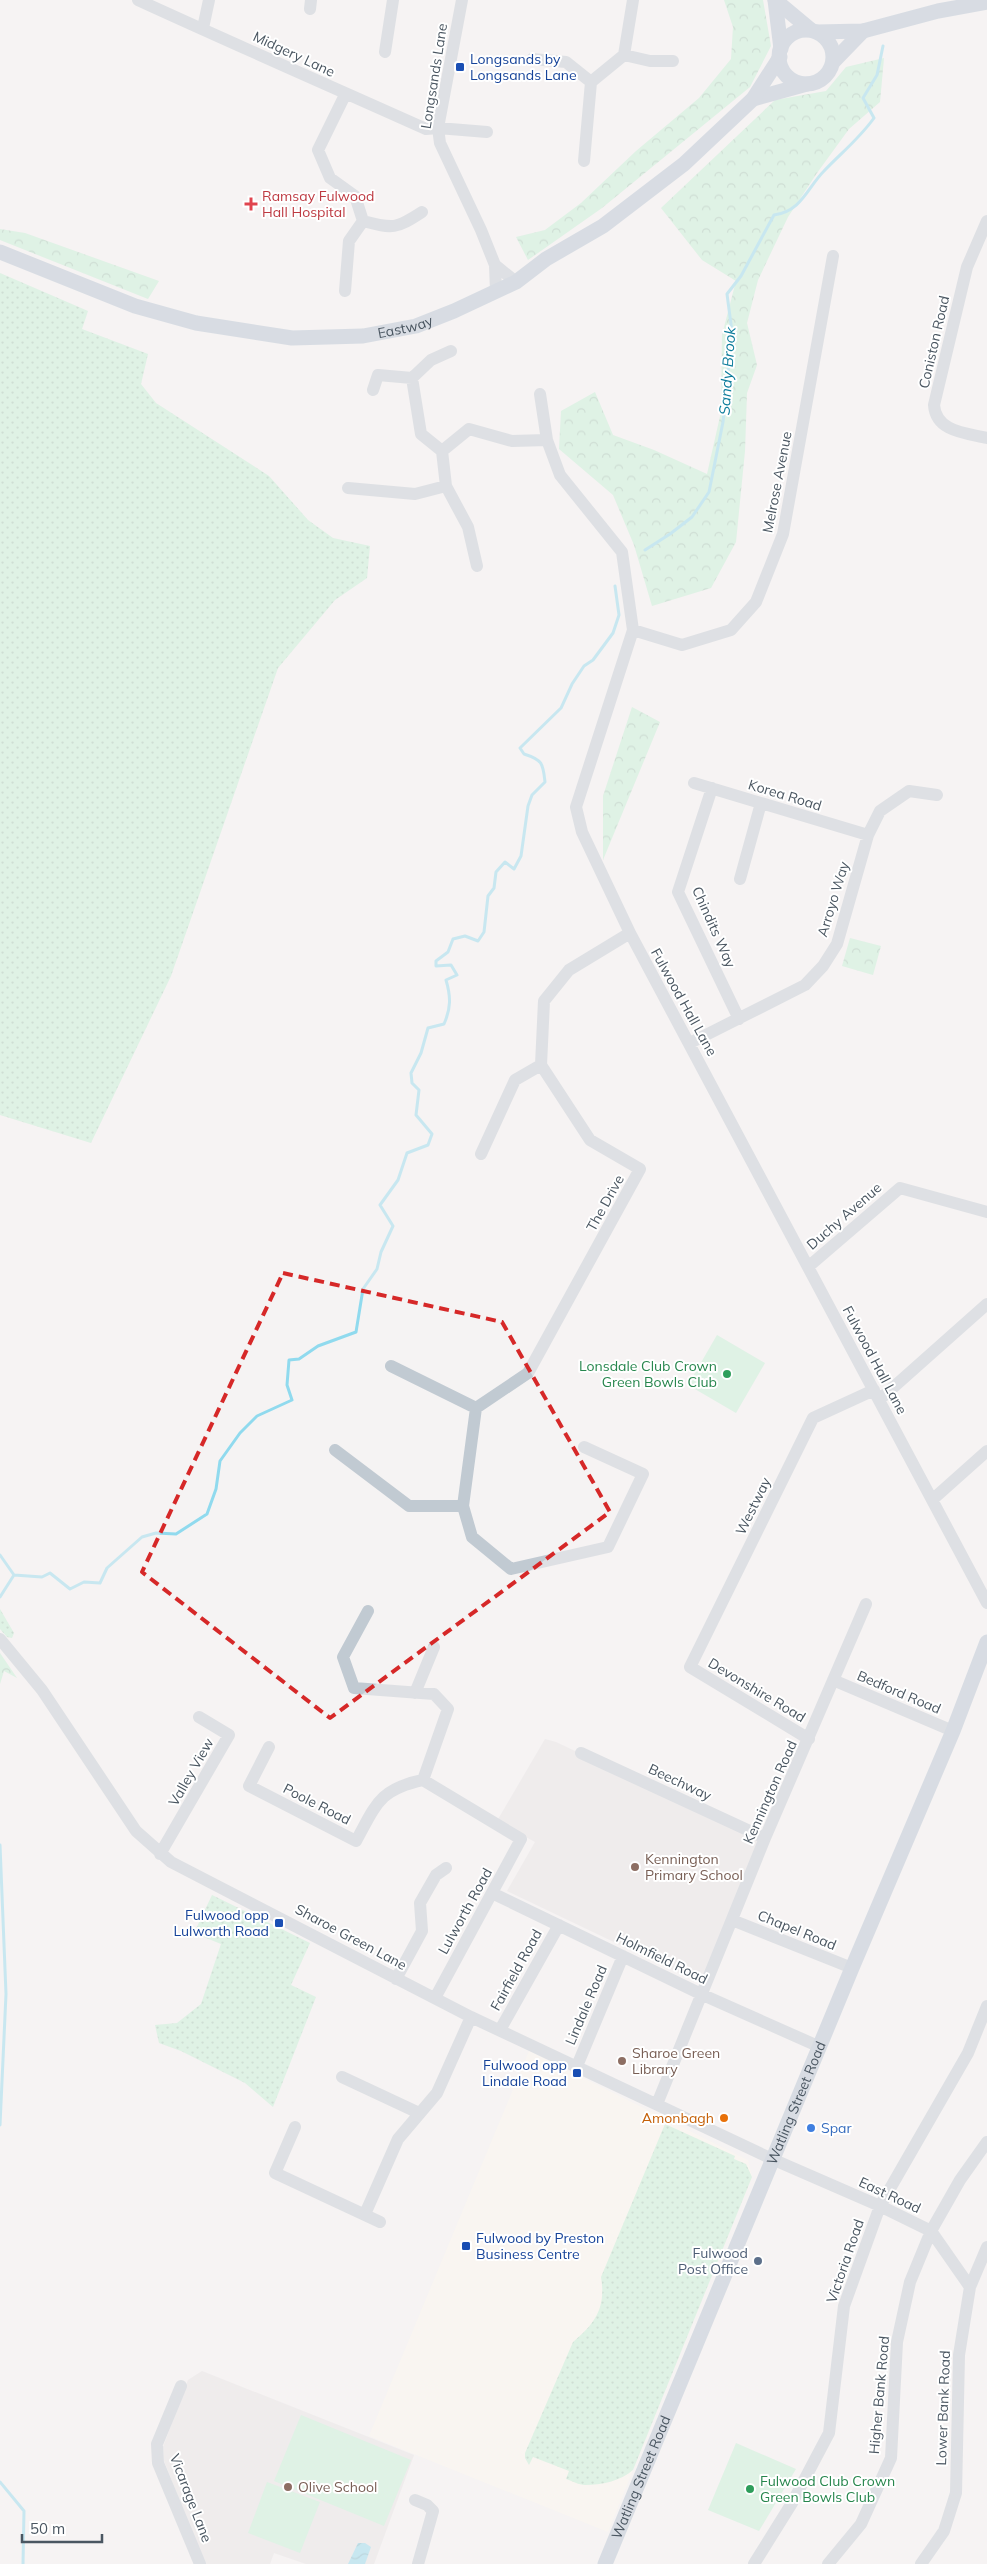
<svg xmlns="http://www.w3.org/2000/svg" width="987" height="2564" font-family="Mulish,sans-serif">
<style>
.commercial{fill:#fdf9ef}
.education{fill:#e6e4e5}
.grass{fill:url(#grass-dots)}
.forest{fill:url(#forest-crowns)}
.pitch{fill:#c3f1d5}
.water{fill:url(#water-waves)}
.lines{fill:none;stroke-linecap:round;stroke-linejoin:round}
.stream{stroke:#90daee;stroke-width:3}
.minor{stroke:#c1cad2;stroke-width:12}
.major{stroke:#b3c2d1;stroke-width:15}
.marked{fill:none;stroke:#d62828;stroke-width:4;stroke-dasharray:10 6;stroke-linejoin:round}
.transit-dot{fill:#1a4fb4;stroke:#fff;stroke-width:2}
.health-dot{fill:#e0444e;stroke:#fff;stroke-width:2}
.leisure-dot{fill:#2e9e5b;stroke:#fff;stroke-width:2}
.education-dot{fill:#8d6e63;stroke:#fff;stroke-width:2}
.food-dot{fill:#e8710a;stroke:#fff;stroke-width:2}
.shop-dot{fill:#3f7fe0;stroke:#fff;stroke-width:2}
.service-dot{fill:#5c6f8a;stroke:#fff;stroke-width:2}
.labels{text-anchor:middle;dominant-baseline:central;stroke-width:4;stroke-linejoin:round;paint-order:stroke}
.street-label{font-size:14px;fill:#4a5661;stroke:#fff}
.transit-label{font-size:14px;fill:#164399;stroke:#fff;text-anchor:start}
.health-label{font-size:14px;fill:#be3a42;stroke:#fff;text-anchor:start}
.leisure-label{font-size:14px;fill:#27864d;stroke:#fff;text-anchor:end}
.education-label{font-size:14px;fill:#785e54;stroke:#fff;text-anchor:start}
.food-label{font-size:14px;fill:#c56008;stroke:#fff;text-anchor:end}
.shop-label{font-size:14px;fill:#366cbe;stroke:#fff;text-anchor:start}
.service-label{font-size:14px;fill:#4e5e75;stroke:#fff;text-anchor:end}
.water-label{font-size:15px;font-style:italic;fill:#0c7c9b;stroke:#fff}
</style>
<defs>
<pattern id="grass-dots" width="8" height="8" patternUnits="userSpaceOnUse" patternTransform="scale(1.25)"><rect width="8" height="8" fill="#c3f1d5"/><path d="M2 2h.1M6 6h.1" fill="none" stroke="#a0c6b0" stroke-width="1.8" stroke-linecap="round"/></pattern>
<pattern id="forest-crowns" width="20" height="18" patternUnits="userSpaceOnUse" patternTransform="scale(1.25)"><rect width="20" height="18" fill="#c3f1d5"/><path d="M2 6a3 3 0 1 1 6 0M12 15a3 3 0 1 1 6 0" fill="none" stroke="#a0c6b0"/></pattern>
<pattern id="water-waves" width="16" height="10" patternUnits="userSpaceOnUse" patternTransform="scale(1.25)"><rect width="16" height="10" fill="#90daee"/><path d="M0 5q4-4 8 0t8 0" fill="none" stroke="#78b4c4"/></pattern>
</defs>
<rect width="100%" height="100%" fill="#f5f3f3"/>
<path class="commercial" d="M529 2051 748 2160 752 2177 608 2532 369 2436Z"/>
<path class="education" d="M545 1739 556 1742 760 1839 700 1983 507 1891 535 1842 497 1821Z
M202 2371 414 2455 374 2564H306L274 2553 270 2564H205L164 2461 163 2447 188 2380Z"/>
<path class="grass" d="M0 273 88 311 82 329 148 354 141 384 156 403 269 476 308 520 333 538 370 546 367 578 335 600 278 668 171 976 91 1143 0 1115Z
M0 1609 14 1633 12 1638 7 1637 0 1629Z
M212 1895 310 1943 291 1985 316 1997 273 2107 245 2083 181 2051 159 2043 155 2025 177 2023 201 2004 221 1944 194 1933Z
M665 2124 735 2156 734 2159 746 2164 752 2177 633 2470C621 2481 601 2485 585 2485 579 2485 572 2481 566 2479L569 2471 533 2457 529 2465 525 2458V2453L573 2342C596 2323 606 2307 601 2277Z"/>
<path class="forest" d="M724 0H763L771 46 750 87 602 208 528 260 516 237 545 230 581 203 636 151 699 98 731 59 733 27Z
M884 58 880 102 849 129 817 173 788 217 758 280 747 323 757 365 747 393 745 451 736 542 711 588 652 606 634 545 613 495 559 449 561 411 595 392 613 435 654 450 707 474 721 412 722 335 736 281 702 260 661 208 775 100 826 91 846 67Z
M0 229 25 233 159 281 148 299 0 240Z
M632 707 660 722 603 860V796Z
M850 938 881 946 873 975 842 966Z
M0 1653 17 1678 4 1671 0 1684Z"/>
<path class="pitch" d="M717 1335 765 1363 736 1413 688 1385Z
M301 2415 411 2460 384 2526 274 2481Z
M736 2443 796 2469 759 2531 708 2510Z
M267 2482 320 2502 300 2553 248 2533Z"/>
<path class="water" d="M358 2543H365L371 2547 365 2564H348Z"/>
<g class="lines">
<path class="stream" d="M645 550 670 534 692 517 709 492 723 422 732 332 727 294 741 276 774 215C802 211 807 188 824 171 841 153 859 139 874 118L863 98 877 75 883 46
M0 1555 14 1575 0 1597
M14 1575 42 1577 50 1573 70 1589 84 1582 100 1583 107 1568 142 1537 156 1533 176 1534 207 1514 216 1489 220 1461 240 1433 257 1416 292 1400 287 1385 289 1360 299 1359 318 1346 356 1332 363 1289 377 1269 381 1252 393 1226 380 1205 398 1180 407 1153 428 1145 432 1134 416 1115 419 1090 412 1083 411 1073 421 1053 428 1028 444 1024C451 1008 451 997 446 980L457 975 451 965 436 966V961L448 952 453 939 465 936 478 941 484 932 488 896 494 888 496 872 505 862 514 869 521 856 528 806 532 795 545 782C543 764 543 760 524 754L520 748 561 708 572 684 584 666 593 660 613 633 619 615 615 586
M0 1845 6 1994 0 2125
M0 2482 24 2511 23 2564"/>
<path class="minor" d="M138 0C234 44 330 86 426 129L438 128 487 132
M462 0 438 128 440 143 481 230 495 265 496 291
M310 9 311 0
M203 28 209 0
M385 52 393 0
M624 55 650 61H673
M532 59 566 62 591 82
M345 95 318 150 330 178 355 196 363 221 349 241 345 291
M584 161 591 82 624 55 633 0
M363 221C393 229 396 229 422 212
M987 221 967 267 934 405C936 432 966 433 987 438
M495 265 516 282
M373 390 378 375 412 378
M540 394 547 440 560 475 622 552 633 630 576 807 582 832 630 933 987 1603
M442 451 421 434 412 378 431 360 451 351
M348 488 415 494 446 486
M477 566 468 527 446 486 442 451 469 429 512 441 547 440
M633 630 682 645 731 630 756 602 783 534 833 256
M694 783 868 835
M712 788 678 892 739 1019
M740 879 761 803
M690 1043 805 985 823 966 837 944 868 835 880 811 909 791 937 795
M481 1154 515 1080 541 1065
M808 1267 900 1188 987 1212
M391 1366 476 1408
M879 1400 987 1304
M335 1450 409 1506H463L476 1408 528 1373 640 1169 590 1140 541 1065 544 1001 569 970 630 933
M932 1500 987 1451
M463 1506 472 1537 511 1569 608 1547 643 1474 584 1447
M368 1611 343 1657 354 1688 434 1694 448 1709 423 1780
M0 1639 42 1690 136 1831 171 1862 471 2017 772 2159 880 2206 931 2231 970 2287
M833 1680 953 1731
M415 1693 434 1647
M809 1739 690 1667 813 1418 874 1390
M269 1747 249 1786 356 1841C376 1805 379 1789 423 1780L521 1839 435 1998
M581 1753 765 1838
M160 1854 229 1735 199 1717
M492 1893 703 1995 820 2047
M732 1920 852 1968
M396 1979 422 1931 420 1903 436 1875 446 1868
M500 2030 559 1925
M577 2066 623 1956
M342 2077 419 2113
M657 2104 765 1838 866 1604
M295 2127 275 2173 380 2222
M365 2214 398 2139 437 2093 471 2017
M181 2386 157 2444 158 2463 200 2564
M415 2500 427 2505 433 2511 418 2564
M754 2564 792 2503 829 2433 844 2306 880 2206 968 2053 987 2006
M828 2564 861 2524 891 2458 897 2342 910 2282 931 2231 960 2180 987 2142
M921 2564 944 2531 956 2493 959 2355 970 2287 987 2247"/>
<g class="major">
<path d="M775 0 781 49"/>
<path d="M775 0 811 30"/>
<circle cx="806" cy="57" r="27"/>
<path d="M817 32 863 31 938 11 987 2"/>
<path d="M833 62 863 31"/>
<path d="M753 99 807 84"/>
<path id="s1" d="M0 252 135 306 196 323 292 338 363 336 416 326 454 311 516 282 546 259 603 226 684 164 753 99 780 57"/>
<path id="s2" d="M605 2564 852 1968 953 1731 987 1642"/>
</g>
</g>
<path d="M0 0H987V2564H0ZM283 1273 502 1322 610 1512 330 1718 142 1572Z" fill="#f5f3f3" fill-opacity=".55" fill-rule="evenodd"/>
<path class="marked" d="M283 1273 502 1322 610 1512 330 1718 142 1572Z"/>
<g class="transit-dot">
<rect x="455" y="62" width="10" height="10" rx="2.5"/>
<rect x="274" y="1918" width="10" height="10" rx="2.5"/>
<rect x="572" y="2068" width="10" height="10" rx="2.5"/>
<rect x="461" y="2241" width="10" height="10" rx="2.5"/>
</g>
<path class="health-dot" d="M248.5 196.5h5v5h5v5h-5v5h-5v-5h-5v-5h5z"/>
<g class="leisure-dot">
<circle cx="727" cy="1374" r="5"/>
<circle cx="750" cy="2489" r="5"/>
</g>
<g class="education-dot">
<circle cx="635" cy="1867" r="5"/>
<circle cx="622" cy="2061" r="5"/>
<circle cx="288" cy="2487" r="5"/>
</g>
<circle class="food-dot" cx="724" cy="2118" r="5"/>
<circle class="shop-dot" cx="811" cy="2128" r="5"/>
<circle class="service-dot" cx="758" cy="2261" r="5"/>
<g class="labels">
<g class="street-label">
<text transform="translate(294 54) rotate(25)">Midgery Lane</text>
<text transform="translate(434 76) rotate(-81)">Longsands Lane</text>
<text stroke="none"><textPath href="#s1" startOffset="420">Eastway</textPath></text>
<text transform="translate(934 342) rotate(-77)">Coniston Road</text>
<text transform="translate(777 482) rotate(-79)">Melrose Avenue</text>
<text transform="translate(785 795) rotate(17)">Korea Road</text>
<text transform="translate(833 899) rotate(-73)">Arroyo Way</text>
<text transform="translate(714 927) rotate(66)">Chindits Way</text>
<text transform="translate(684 1002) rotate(61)">Fulwood Hall Lane</text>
<text transform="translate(605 1203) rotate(-61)">The Drive</text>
<text transform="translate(844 1216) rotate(-41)">Duchy Avenue</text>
<text transform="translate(875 1360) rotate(62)">Fulwood Hall Lane</text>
<text transform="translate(753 1506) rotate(-64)">Westway</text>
<text transform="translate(757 1690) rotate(31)">Devonshire Road</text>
<text transform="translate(899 1692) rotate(23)">Bedford Road</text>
<text transform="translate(191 1772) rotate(-60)">Valley View</text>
<text transform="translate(680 1782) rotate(25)">Beechway</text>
<text transform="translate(770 1792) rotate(-66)">Kennington Road</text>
<text transform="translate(317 1804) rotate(27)">Poole Road</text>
<text transform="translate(465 1911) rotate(-61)">Lulworth Road</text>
<text transform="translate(797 1930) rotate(22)">Chapel Road</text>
<text transform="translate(351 1937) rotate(28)">Sharoe Green Lane</text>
<text transform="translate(662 1958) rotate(26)">Holmfield Road</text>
<text transform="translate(516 1970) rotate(-61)">Fairfield Road</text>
<text transform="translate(586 2005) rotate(-67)">Lindale Road</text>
<text stroke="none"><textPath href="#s2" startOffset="499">Watling Street Road</textPath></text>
<text transform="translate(890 2195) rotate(25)">East Road</text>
<text transform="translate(845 2261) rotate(-71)">Victoria Road</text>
<text transform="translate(879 2395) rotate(-85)">Higher Bank Road</text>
<text transform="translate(943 2408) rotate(-88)">Lower Bank Road</text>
<text stroke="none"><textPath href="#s2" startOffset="94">Watling Street Road</textPath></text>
<text transform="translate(191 2498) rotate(69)">Vicarage Lane</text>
</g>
<g class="transit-label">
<text x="470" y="59">Longsands by<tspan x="470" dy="16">Longsands Lane</tspan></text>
<text x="269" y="1915" text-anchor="end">Fulwood opp<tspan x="269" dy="16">Lulworth Road</tspan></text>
<text x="567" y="2065" text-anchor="end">Fulwood opp<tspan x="567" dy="16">Lindale Road</tspan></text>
<text x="476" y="2238">Fulwood by Preston<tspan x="476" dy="16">Business Centre</tspan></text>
</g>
<g class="health-label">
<text x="262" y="196">Ramsay Fulwood<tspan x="262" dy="16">Hall Hospital</tspan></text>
</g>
<g class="leisure-label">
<text x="717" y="1366">Lonsdale Club Crown<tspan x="717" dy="16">Green Bowls Club</tspan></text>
<text x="760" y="2481" text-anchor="start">Fulwood Club Crown<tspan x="760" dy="16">Green Bowls Club</tspan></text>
</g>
<g class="education-label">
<text x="645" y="1859">Kennington<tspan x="645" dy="16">Primary School</tspan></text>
<text x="632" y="2053">Sharoe Green<tspan x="632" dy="16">Library</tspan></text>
<text x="298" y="2487">Olive School</text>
</g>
<g class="food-label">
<text x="714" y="2118">Amonbagh</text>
</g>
<g class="shop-label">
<text x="821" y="2128">Spar</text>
</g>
<g class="service-label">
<text x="748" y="2253">Fulwood<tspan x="748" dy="16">Post Office</tspan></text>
</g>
<g class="water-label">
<text transform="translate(727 371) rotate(-86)">Sandy Brook</text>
</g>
</g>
<path d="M22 2534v8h80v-8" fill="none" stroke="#4a5661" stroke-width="2.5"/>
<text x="30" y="2534" font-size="15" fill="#4a5661" stroke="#ffffff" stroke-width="4" paint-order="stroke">50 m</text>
</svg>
